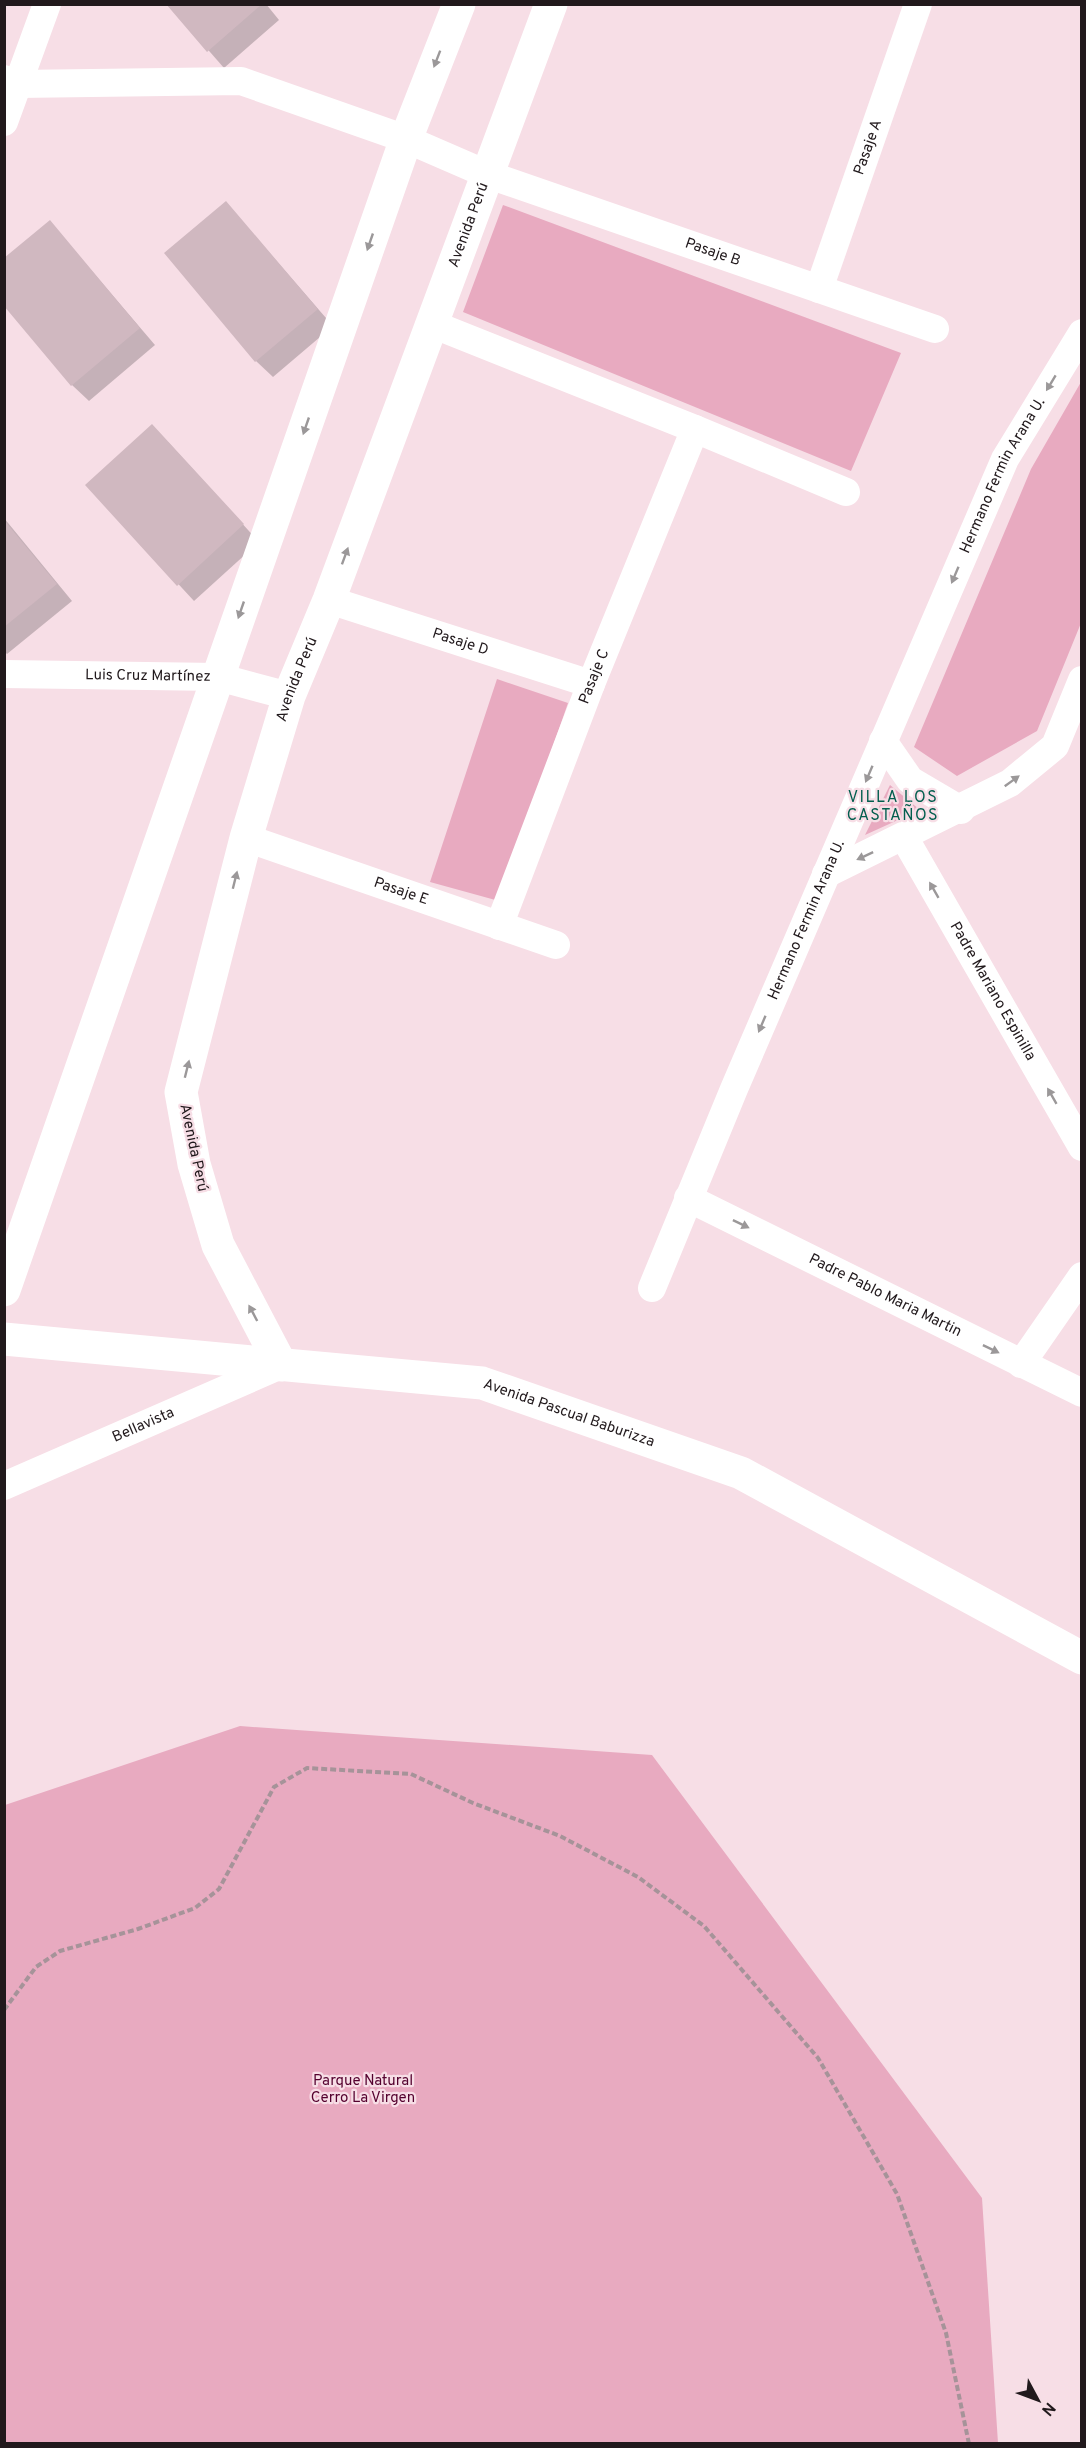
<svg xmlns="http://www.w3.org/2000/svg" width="1086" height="2448" font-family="Overpass,sans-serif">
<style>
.green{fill:#e8aac0}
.shadow{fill:#0003}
.building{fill:#d0b8c0}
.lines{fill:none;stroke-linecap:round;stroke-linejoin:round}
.path{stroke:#a69399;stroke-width:4;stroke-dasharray:6 3;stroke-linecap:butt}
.street{stroke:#fff;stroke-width:28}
.secondary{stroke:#fff;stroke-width:33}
.oneway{fill:#9b9899}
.labels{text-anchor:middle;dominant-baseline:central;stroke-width:4.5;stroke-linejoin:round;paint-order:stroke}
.street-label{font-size:15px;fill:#21191c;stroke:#f7dee6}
.park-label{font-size:15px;fill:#54012e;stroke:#f7dee6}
.neighbourhood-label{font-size:16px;letter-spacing:1.5px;fill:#025e4e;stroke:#f7dee6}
</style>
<rect width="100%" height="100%" fill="#f7dee6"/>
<path class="green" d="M503 205 901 353 851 471 463 312Z
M1081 382V623L1037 731 957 776 914 747 1031 469Z
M497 679 568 703 499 901 430 882Z
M890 785 920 810 865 835Z
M240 1726 652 1755 982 2198 998 2443H5V1805Z"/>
<path class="shadow" d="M168 4H266L279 20 224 68Z
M226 203 333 326 273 377 256 361Z
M50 222 155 345 89 401 72 385Z
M168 442 259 542 194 601 87 485Z
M4 518 72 601 7 654 4 651Z"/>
<path class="building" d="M166 4H262L207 52Z
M226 201 318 309 255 362 164 253Z
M50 220 140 328 71 386 4 306V258Z
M152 424 244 524 177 586 85 485Z
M4 520 57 584 4 627Z"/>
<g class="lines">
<path class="path" d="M4 2010 36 1967 60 1951 138 1929 195 1908 219 1889 274 1787 307 1768 411 1774 473 1803 560 1836 638 1877 704 1926 818 2058 897 2194 946 2333 969 2444"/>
<g class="street">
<path id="s1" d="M4 79 17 84 241 81 406 139 489 175 935 329"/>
<path d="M4 122 47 4"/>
<path id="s2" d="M819 289 918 4"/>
<path d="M432 324 695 429 846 492"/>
<path id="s3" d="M329 600 591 684"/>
<path id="s4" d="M4 674 218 677 289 696"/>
<path d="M883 741 910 780 961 810"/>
<path id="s5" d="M904 837 1082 1147"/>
<path id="s6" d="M246 838 556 945"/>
<path d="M826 874 1010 783 1055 746 1082 680"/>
<path id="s7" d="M499 926 591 684 695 429"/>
<path id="s8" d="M688 1198 1082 1393"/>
<path id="s9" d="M652 1288 734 1089 1005 459 1082 333"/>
<path d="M1021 1364 1082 1276"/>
<path id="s10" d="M4 1486 281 1365"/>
</g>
<g class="secondary">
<path d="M4 1290 406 139 459 4"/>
<path id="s11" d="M4 1339 482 1383 741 1473 1082 1658"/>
<path id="s12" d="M281 1365 218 1245 194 1164 181 1092 246 838 289 696 329 600 551 4"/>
</g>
</g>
<defs><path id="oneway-solid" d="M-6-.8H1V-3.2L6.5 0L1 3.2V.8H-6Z" transform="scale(1.5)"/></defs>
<g class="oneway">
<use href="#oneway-solid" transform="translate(437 59) rotate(111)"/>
<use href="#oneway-solid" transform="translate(370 242) rotate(109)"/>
<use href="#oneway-solid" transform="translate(1051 383) rotate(121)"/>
<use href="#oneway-solid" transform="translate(306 426) rotate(109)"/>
<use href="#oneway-solid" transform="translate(345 556) rotate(-70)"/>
<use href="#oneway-solid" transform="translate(955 575) rotate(113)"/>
<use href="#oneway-solid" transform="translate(241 610) rotate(109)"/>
<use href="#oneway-solid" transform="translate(869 774) rotate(113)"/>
<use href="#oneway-solid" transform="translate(1012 781) rotate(-36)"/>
<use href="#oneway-solid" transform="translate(865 856) rotate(155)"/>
<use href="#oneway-solid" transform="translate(235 880) rotate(-76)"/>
<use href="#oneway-solid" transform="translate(934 890) rotate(-120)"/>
<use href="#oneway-solid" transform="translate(762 1024) rotate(113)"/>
<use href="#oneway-solid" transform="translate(187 1069) rotate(-76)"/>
<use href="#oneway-solid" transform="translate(1052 1096) rotate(-120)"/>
<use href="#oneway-solid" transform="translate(741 1224) rotate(26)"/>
<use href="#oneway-solid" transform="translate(253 1313) rotate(-118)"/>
<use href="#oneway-solid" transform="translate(991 1349) rotate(26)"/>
</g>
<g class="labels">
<g class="street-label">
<text stroke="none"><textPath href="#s2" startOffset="150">Pasaje A</textPath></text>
<text stroke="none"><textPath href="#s12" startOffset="1208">Avenida Perú</textPath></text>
<text stroke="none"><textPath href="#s1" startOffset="740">Pasaje B</textPath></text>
<text stroke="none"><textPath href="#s9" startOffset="885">Hermano Fermin Arana U.</textPath></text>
<text stroke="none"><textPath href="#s3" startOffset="138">Pasaje D</textPath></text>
<text stroke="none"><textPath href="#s4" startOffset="144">Luis Cruz Martínez</textPath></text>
<text stroke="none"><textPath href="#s7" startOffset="267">Pasaje C</textPath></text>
<text stroke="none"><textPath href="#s12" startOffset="722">Avenida Perú</textPath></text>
<text stroke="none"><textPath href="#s6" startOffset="164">Pasaje E</textPath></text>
<text stroke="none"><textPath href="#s9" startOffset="399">Hermano Fermin Arana U.</textPath></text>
<text stroke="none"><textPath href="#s5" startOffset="178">Padre Mariano Espinilla</textPath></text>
<text transform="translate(193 1148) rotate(78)">Avenida Perú</text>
<text stroke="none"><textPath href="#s8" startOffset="220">Padre Pablo Maria Martin</textPath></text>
<text stroke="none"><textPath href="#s11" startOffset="572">Avenida Pascual Baburizza</textPath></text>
<text stroke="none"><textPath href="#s10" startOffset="152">Bellavista</textPath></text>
</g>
<g class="park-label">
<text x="363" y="2081">Parque Natural<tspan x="363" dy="17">Cerro La Virgen</tspan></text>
</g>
<g class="neighbourhood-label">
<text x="893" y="798">VILLA LOS<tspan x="893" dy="18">CASTAÑOS</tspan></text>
</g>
</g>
<rect width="1086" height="2448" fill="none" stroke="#21191c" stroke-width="12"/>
<g transform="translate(1038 2400) rotate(131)" stroke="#f7dee6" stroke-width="4.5" paint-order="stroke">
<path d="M0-4.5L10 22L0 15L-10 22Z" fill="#21191c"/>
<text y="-9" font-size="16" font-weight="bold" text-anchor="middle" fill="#21191c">N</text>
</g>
</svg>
